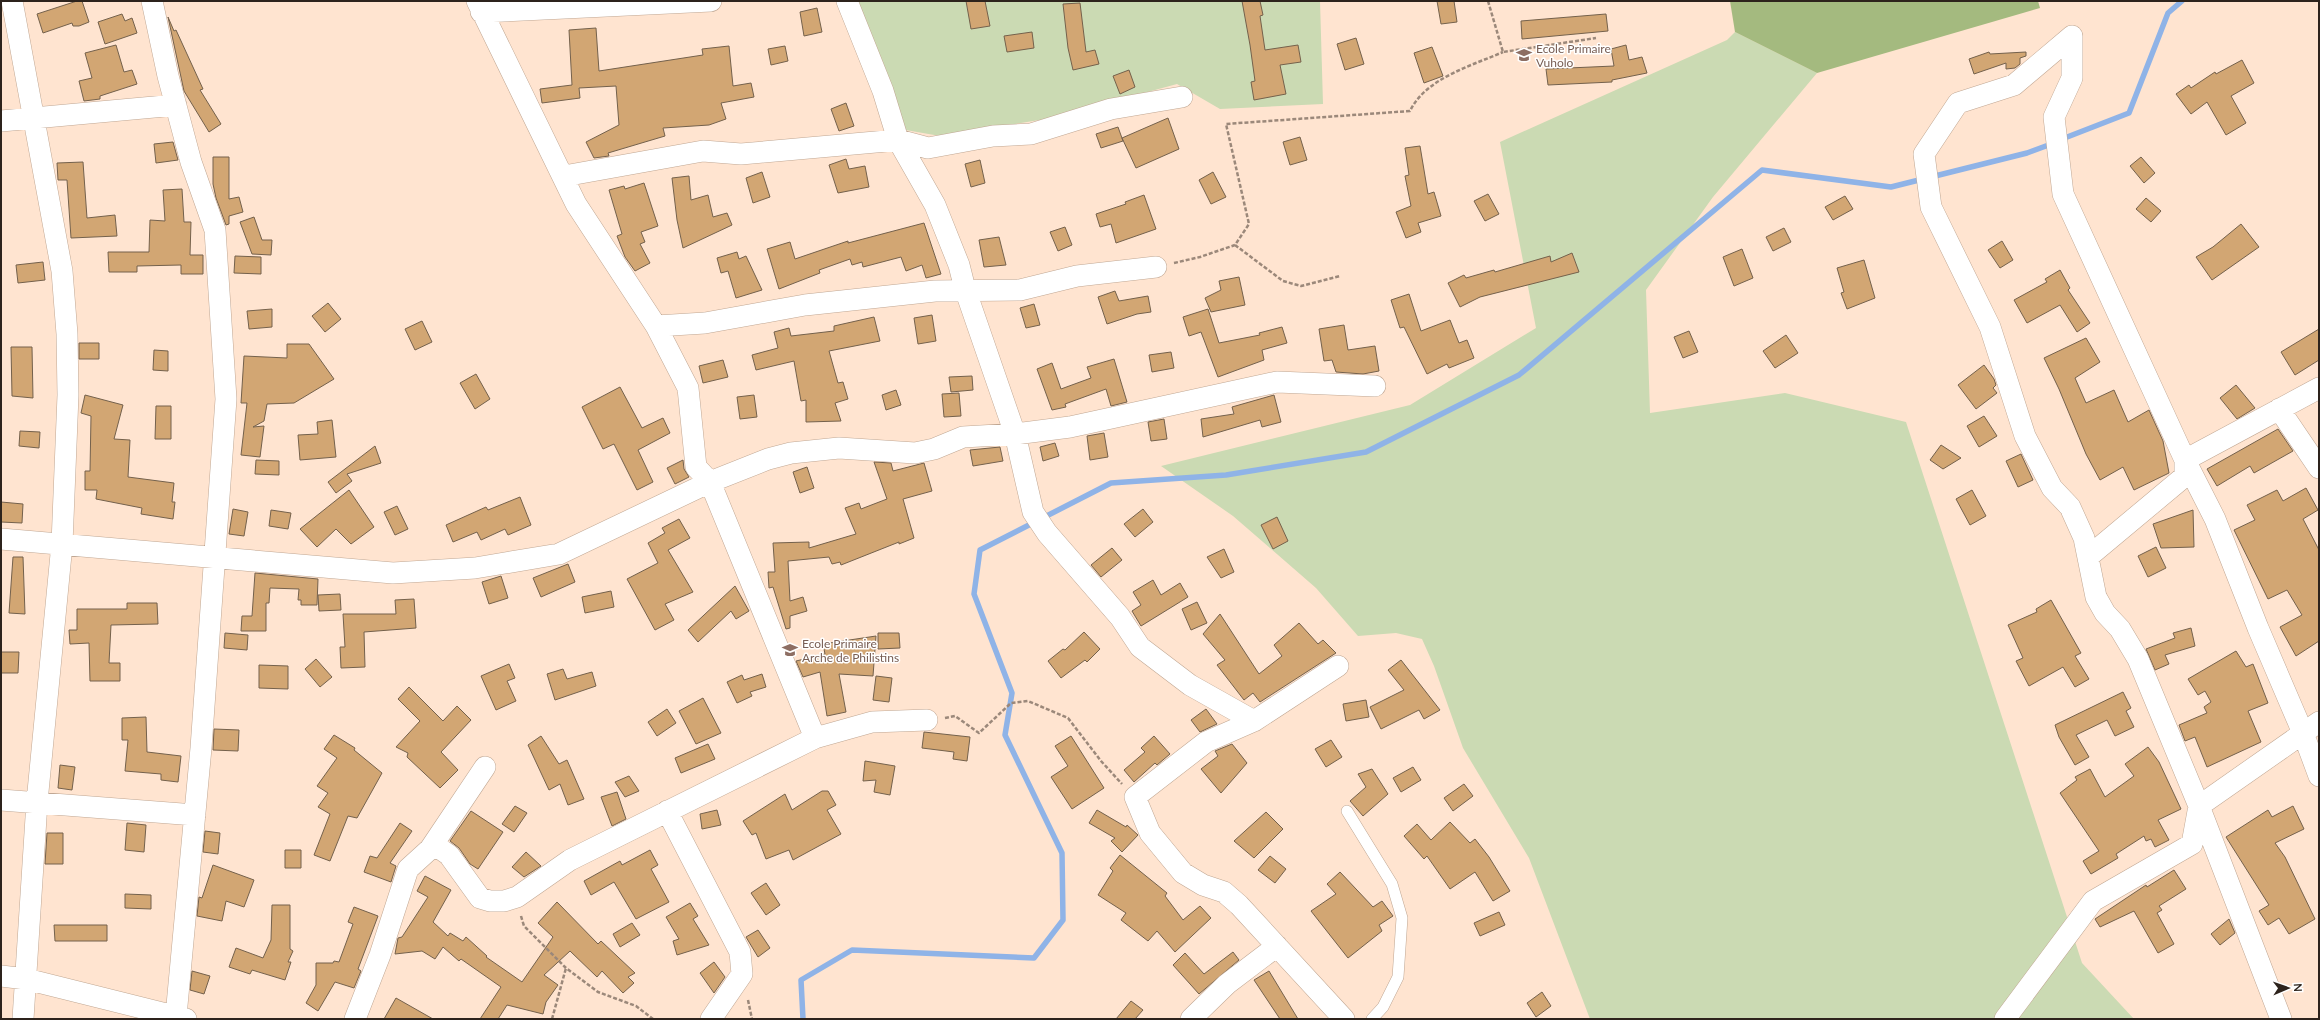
<svg xmlns="http://www.w3.org/2000/svg" width="2320" height="1020" font-family="Lato,sans-serif">
<style>
.green{fill:#cbdab3}
.forest{fill:#a4ba7f}
.lines{fill:none;stroke-linecap:round;stroke-linejoin:round}
.stream{stroke:#8fb3e7;stroke-width:5.5}
.building{fill:#d2a673;stroke:#74614c}
.lane-casing{stroke:#c0a793;stroke-width:12}
.street-casing{stroke:#c0a793;stroke-width:22}
.path{stroke:#9b887a;stroke-width:2.5;stroke-dasharray:4 2;stroke-linecap:butt}
.lane{stroke:#fff;stroke-width:11}
.street{stroke:#fff;stroke-width:21}
.labels{text-anchor:middle;dominant-baseline:central;stroke-width:3;stroke-linejoin:round;paint-order:stroke}
.education-label{font-size:12px;fill:#785e54;stroke:#fff;text-anchor:start}
</style>
<rect width="100%" height="100%" fill="#ffe4d0"/>
<path class="green" d="M856 1H1320L1323 104 1220 109 1177 84 1052 118 940 136 900 129Z
M1735 32 1817 73 1713 197 1646 290 1650 413 1785 393 1906 422 2082 963 2134 1019H1590L1529 858 1463 748 1434 666 1422 639 1396 633 1358 636 1316 588 1233 516 1161 466 1410 405 1536 328 1500 142 1727 40Z"/>
<path class="forest" d="M1730 1H2038L2040 8 1817 73 1735 32Z"/>
<g class="lines">
<path class="stream" d="M2062 139 2129 113 2168 13 2182 1
M1931 177 2027 153 2054 143
M803 1019 801 980 852 950 1034 958 1063 920 1062 853 1005 735 1012 693 974 594 980 550 1111 483 1226 475 1366 452 1519 375 1762 170 1891 187 1923 179"/>
</g>
<path class="building" d="M77 1H82L89 22 79 26H73L72 23 43 33 37 14Z
M966 1H985L990 26 971 29Z
M1242 1H1260L1263 15 1260 16 1265 50 1298 45 1301 62 1280 65 1286 94 1254 100 1251 82 1255 81 1250 45Z
M1437 1H1454L1457 22 1441 24Z
M1080 3 1086 52 1095 50 1099 64 1073 70 1068 48 1063 4Z
M817 8 822 32 804 36 800 12Z
M122 14 125 21 132 18 137 33 105 44 98 22Z
M1606 14 1608 31 1522 39 1521 21Z
M168 17 174 31 176 30 203 89 200 90 221 124 209 132 184 91Z
M596 28 599 71 703 55 702 49 729 46 733 86 751 83 754 97 721 103 726 119 709 125 663 128 665 136 608 153 609 156 594 158 586 142 619 125 616 86 579 88 580 98 542 103 540 89 572 85 569 30Z
M1032 32 1034 48 1007 52 1004 36Z
M1356 38 1364 64 1345 70 1337 44Z
M116 45 124 72 132 70 137 84 100 96V99L84 101 79 81 92 78 85 53Z
M1626 45 1629 60 1642 57 1647 73 1612 80V82L1548 85 1546 69 1614 66 1611 49Z
M785 46 788 61 771 65 768 49Z
M1432 47 1443 76 1424 83 1414 53Z
M1989 52 1990 54 2026 52V56L2020 58V64L2015 68 2006 69V63L1974 74 1969 59Z
M2242 60 2254 83 2231 96 2246 123 2226 135 2207 102 2191 114 2176 94 2189 85 2191 88 2215 72 2216 74Z
M1129 70 1135 87 1120 94 1113 76Z
M846 103 854 126 839 131 831 109Z
M1168 118 1179 149 1136 168 1122 138Z
M1118 127 1123 141 1101 148 1096 134Z
M1300 137 1307 160 1290 165 1283 142Z
M173 142 178 160 156 163 154 144Z
M1420 146 1428 194 1434 192 1441 216 1418 223 1421 232 1406 238 1396 212 1411 206 1405 176 1409 175 1405 148Z
M213 157H229V199L239 197 243 212 229 216V224L226 225 216 198 213 184Z
M2141 157 2155 173 2144 183 2130 166Z
M846 159 849 169 865 166 869 187 838 193 829 165Z
M980 160 985 183 971 187 965 164Z
M83 162 87 218 115 215 117 236 71 238 67 180H58L57 163Z
M762 172 770 197 753 203 746 178Z
M1213 172 1226 197 1211 204 1199 180Z
M689 176 691 200 708 195 713 217 727 213 732 225 683 248 677 220 672 178Z
M644 183 658 226 641 232 645 242 640 244 650 263 635 271 625 257 617 236 622 234 609 190 624 186 625 189Z
M182 189 184 222H191L190 255H203V274H181V265L137 266V272H109L108 252H149L150 220 165 221 163 190Z
M1488 194 1499 214 1485 221 1474 201Z
M1144 195 1156 229 1116 243 1111 224 1100 227 1096 214 1126 204 1125 202Z
M1845 196 1853 209 1833 220 1825 207Z
M2146 198 2161 211 2151 222 2136 209Z
M254 217 262 240H272L271 255 252 254 240 222Z
M924 223 941 274 926 278 922 265 906 271 901 257 863 267 862 262 852 265 850 259 819 270 820 273 779 289 767 249 790 242 795 259 848 241V243Z
M2241 224 2259 247 2212 280 2196 257 2213 247Z
M1065 227 1072 245 1058 251 1050 232Z
M1784 228 1791 242 1773 251 1766 237Z
M999 237 1006 265 984 267 979 240Z
M2002 241 2013 260 2000 268 1988 250Z
M1742 249 1753 278 1734 286 1723 257Z
M737 252 739 259 746 256 762 290 736 298 728 271 721 273 717 258Z
M1572 253 1579 272 1480 297 1460 307 1448 283 1464 275 1466 278 1494 270 1495 272 1550 256 1551 262Z
M235 256 261 257V274L234 273Z
M1864 260 1875 298 1847 309 1841 293 1844 292 1837 268Z
M43 262 45 280 18 283 16 265Z
M2060 270 2070 288 2068 290 2090 323 2077 332 2060 305 2027 323 2014 300 2047 282 2045 279Z
M1239 277 1245 305 1211 312 1205 298 1221 290 1219 281Z
M1115 291 1119 301 1148 296 1151 312 1137 314 1107 324 1098 297Z
M1409 294 1421 331 1450 320 1459 343 1467 340 1474 358 1449 368 1447 364 1427 374 1404 327 1400 328 1391 300Z
M328 303 341 319 325 332 312 316Z
M1034 304 1040 325 1026 328 1020 308Z
M272 309V327L249 329 247 311Z
M1208 309 1219 343 1260 335 1259 333 1282 327 1287 343 1262 350 1264 360 1218 377 1201 332 1189 336 1183 317Z
M932 315 936 341 918 344 914 318Z
M874 317 880 341 829 351 838 383 843 382 848 399 835 403 841 421 806 422V400L801 401 794 361 756 370 752 355 778 348 774 332 789 328 791 336 834 331V326Z
M422 321 432 342 415 350 405 329Z
M1344 325 1348 350 1375 346 1379 371 1363 374 1336 372 1332 360 1324 361 1319 329Z
M2319 329V360L2295 375 2281 352Z
M1689 331 1698 352 1683 358 1674 337Z
M1786 335 1798 353 1775 368 1763 351Z
M2086 338 2100 362 2075 378 2086 403 2114 390 2128 422 2149 410 2163 441 2169 473 2134 490 2123 467 2100 480 2086 454 2059 389 2044 358Z
M79 343H99V359H79Z
M287 344H309L334 379 294 403 267 404 264 421 253 427 264 426 260 457 241 455 247 403H241L244 356 287 358Z
M11 347H32L33 398 12 396Z
M154 350 168 351V371L153 370Z
M1171 352 1174 368 1152 372 1149 355Z
M1114 359 1127 402 1111 406 1106 389 1065 404 1066 407 1052 410 1037 369 1052 363 1061 389 1091 378 1087 367Z
M723 360 728 377 703 383 699 366Z
M1984 365 1994 379 1996 385 1993 388 1997 393 1976 409 1958 385Z
M476 374 490 399 475 409 460 383Z
M972 376 973 390 951 392 949 377Z
M2236 385 2255 408 2237 419 2220 398Z
M620 387 642 428 663 418 670 433 638 450 653 482 637 490 614 444 603 449 582 407Z
M896 390 901 405 886 410 882 395Z
M959 393 961 416 944 417 942 394Z
M85 395 123 405 114 439 130 440 128 477 174 483 172 502H175L173 519 141 514 142 508 96 499 97 490H85V471H90L91 416 81 413Z
M754 395 757 417 740 419 737 397Z
M1274 395 1281 422 1262 427 1260 420 1203 437 1201 419 1234 414 1232 407Z
M156 406H171V439H155Z
M1984 416 1997 436 1979 447 1967 426Z
M1164 419 1167 439 1151 441 1148 422Z
M332 420 336 457 300 460 298 435 318 434 317 422Z
M2278 429 2293 451 2254 473 2250 466 2217 486 2207 469Z
M20 431 40 432 39 448 19 446Z
M1104 433 1108 457 1090 460 1087 436Z
M1055 443 1059 456 1043 461 1040 447Z
M1941 445 1961 458 1943 469 1930 460Z
M375 446 381 463 347 474 352 481 336 493 328 482Z
M1000 447 1003 461 973 466 970 450Z
M2021 454 2033 480 2018 487 2006 461Z
M256 460 279 461V475L255 474Z
M683 460 684 469 689 477 675 484 667 468Z
M874 462 891 463 893 471 924 463 932 491 903 499 914 538 899 544V542L841 565 840 562 832 564 829 557 788 561 790 601 803 597 807 611 790 616V628L786 629 773 587 769 588 768 572H775L773 543 809 542V548L856 534 845 508 859 503 861 509 887 499Z
M807 467 814 488 800 493 793 472Z
M2306 488 2318 510 2303 519 2319 550V641L2296 656 2280 627 2302 615 2287 590 2268 599 2234 530 2255 520 2247 505 2277 490 2283 501Z
M349 490 374 527 351 544 336 529 317 547 300 529Z
M1972 490 1986 516 1970 525 1956 499Z
M520 497 531 525 508 535 505 529 481 540 477 532 453 542 446 525 486 507 488 510Z
M1 502 23 504 22 523 1 522Z
M397 506 408 529 395 535 384 512Z
M233 509 248 512 244 536 229 534Z
M1143 509 1153 522 1135 537 1124 524Z
M271 510 291 513 288 529 269 526Z
M2193 510 2194 547 2161 548 2153 524Z
M1277 517 1288 541 1273 549 1261 525Z
M679 519 690 538 668 550 693 592 665 604 674 620 655 630 627 579 658 563 648 543 665 533 662 528Z
M2156 547 2166 568 2148 577 2138 556Z
M1112 548 1122 560 1101 577 1091 565Z
M1224 549 1234 572 1221 578 1207 557Z
M13 557H23L25 614 9 613Z
M568 564 575 582 541 597 533 578Z
M255 573 318 579 317 605H301V600H298L299 589 270 588 269 603H266V631H241L242 616H252Z
M501 576 508 598 489 604 482 582Z
M1153 580 1161 595 1180 583 1188 597 1141 626 1132 611 1141 605 1133 592Z
M735 586 749 611 736 619 731 611 698 642 688 630Z
M611 591 614 607 585 613 582 597Z
M340 594 341 610 319 611 318 595Z
M414 599 416 628 364 632 365 667 341 668 340 647H345L343 614H396L395 600Z
M2051 600 2081 653 2075 656 2089 679 2075 687 2063 667 2029 686 2016 661 2023 658 2008 625 2037 612 2036 609Z
M1197 602 1207 623 1191 630 1182 609Z
M127 603H157L158 624 111 625 109 663H120V681H90L89 643 70 644 69 630H77V609H127Z
M1220 614 1259 674 1282 656 1274 645 1299 623 1318 644 1323 640 1336 653 1260 702 1253 693 1244 700 1217 665 1225 660 1203 634Z
M2191 628 2195 646 2165 655 2169 664 2155 670 2146 649 2175 638 2173 633Z
M1084 632 1100 649 1087 662 1085 660 1061 678 1048 661 1063 649 1065 650Z
M225 633 248 635 247 650 224 648Z
M878 633H899L900 648 878 649Z
M876 636 873 676 839 674 846 712 827 716 820 672 803 677 796 661 825 654 823 644Z
M2236 651 2246 667 2253 664 2268 703 2248 711 2261 742 2207 767 2195 737 2185 741 2179 725 2207 713 2204 707 2211 702 2205 691 2198 695 2188 679Z
M1 652H19L18 673H1Z
M316 659 332 677 320 687 305 669Z
M1401 660 1440 710 1424 719 1419 710 1381 729 1370 707 1404 690 1388 670Z
M509 664 515 678 507 681 516 701 496 710 481 676Z
M259 665 288 666V689L259 688Z
M563 669 567 679 592 672 596 686 555 700 547 674Z
M762 674 766 687 750 692 752 696 737 703 727 682 742 675 744 680Z
M876 676 892 678 889 702 873 700Z
M409 687 443 721 457 706 471 720 441 752 458 770 440 788 407 757 408 753 396 747 420 721 398 699Z
M2123 692 2131 708 2126 711 2134 727 2115 736 2107 720 2076 735 2089 757 2075 765 2059 737 2055 725Z
M703 698 721 733 696 744 679 711Z
M1366 700 1369 717 1346 721 1343 704Z
M667 709 676 723 657 736 648 722Z
M1206 709 1217 724 1200 732 1191 720Z
M146 717 147 752 181 756 178 782 161 780V774L125 771 128 740H122V718Z
M214 729 239 730 238 751 213 750Z
M924 732 970 737 967 761 953 759 954 752 922 748Z
M334 735 355 748 354 750 382 773 357 818 348 816 330 861 314 855 330 814 318 807 328 793 317 786 337 758 324 749Z
M541 736 559 764 567 760 584 799 568 805 560 784 549 790 528 745Z
M1071 736 1104 788 1072 809 1051 777 1068 766 1055 746Z
M1154 736 1170 754 1157 765 1155 763 1134 782 1124 770 1145 752 1141 748Z
M1331 740 1342 757 1326 767 1315 749Z
M708 744 715 759 681 773 675 758Z
M1232 744 1247 763 1221 793 1201 769 1218 756 1215 751Z
M2148 747 2159 762 2181 809 2158 820 2169 840 2155 847 2151 839 2146 841 2144 836 2116 854 2118 858 2091 874 2083 861 2099 851 2060 793 2077 780 2075 777 2090 769 2105 797 2134 776 2125 764Z
M865 761 895 766 890 795 874 792 876 780 863 781Z
M60 765 75 767 72 790 58 788Z
M1413 767 1421 780 1401 792 1393 778Z
M1372 769 1388 794 1363 816 1350 801 1366 787 1358 774Z
M629 776 639 791 625 797 615 782Z
M1464 784 1473 796 1453 811 1444 798Z
M822 791H828L836 805 827 810 841 834 793 860 789 850 766 859 756 833 752 835 743 821 785 794 792 810Z
M617 792 626 819 612 826 601 797Z
M515 806 527 813 514 832 502 824Z
M2293 806 2304 829 2275 843 2285 857 2315 919 2289 934 2279 918 2268 925 2259 911 2269 905 2226 837 2268 810 2272 817Z
M717 810 721 825 702 829 700 814Z
M1097 810 1126 827 1127 825 1138 835 1122 852 1111 841 1115 838 1089 823Z
M471 811 503 832 478 869 470 864 459 848 450 841Z
M1266 812 1283 829 1254 858 1234 841Z
M1450 822 1470 843 1475 839 1489 857 1510 891 1493 901 1475 872 1450 889 1427 856 1424 859 1404 836 1417 824 1431 840Z
M127 823 146 825 144 852 125 850Z
M400 823 412 831 390 863 396 866 391 882 364 872 370 856 377 858Z
M205 831 220 833 218 854 203 852Z
M47 833H63V864H45Z
M285 850H301V868H285Z
M650 850 658 865 651 869 669 902 636 919 614 882 591 895 584 881 620 861 622 865Z
M526 852 541 866 524 877 512 867Z
M1120 855 1167 893 1165 896 1183 920 1200 906 1211 918 1175 952 1157 931 1148 941 1121 920 1126 913 1098 895 1113 871 1110 868Z
M1270 856 1286 869 1275 883 1258 870Z
M213 865 254 880 244 907 226 901 222 921 197 916 199 897 202 898Z
M2174 870 2186 889 2159 906 2162 910 2157 913 2174 944 2158 953 2134 911 2100 927 2095 919 2146 885 2147 887Z
M1340 872 1373 907 1382 901 1393 916 1379 925 1382 931 1348 958 1311 911 1336 894 1327 884Z
M425 876 451 890 433 922 448 936 450 933 463 941 466 937 487 956 486 957 522 982 553 937 538 923 557 902 598 944 601 941 635 973 628 977 634 983 623 993 602 971 597 977 570 951 544 975 558 985 546 1002 543 1014 507 1005 498 1019H480L501 987 461 959 459 961 443 947 435 959 422 951 395 954 398 938 402 937 428 897 417 891Z
M766 883 780 905 766 915 751 893Z
M125 894 151 895V909L125 908Z
M690 903 698 916 693 919 709 945 677 955 673 941 679 939 666 917Z
M272 905H290V949L293 951 288 962H291L285 980 252 970 250 974 229 967 236 948 263 958 271 940Z
M354 907 378 916 358 969 361 971 354 988 335 982 318 1011 306 1003 316 985V963H333L334 961 339 962 353 924 348 922Z
M1499 912 1505 925 1480 936 1474 923Z
M2229 919 2235 933 2220 945 2211 934Z
M632 923 640 935 620 947 613 934Z
M54 925H107V941H55Z
M758 930 770 948 758 957 746 937Z
M1233 952 1239 960 1199 994 1173 965 1185 953 1204 974Z
M714 962 725 977 714 993 700 973Z
M192 971 210 976 204 994 190 990Z
M1269 971 1298 1019H1280L1254 980Z
M1542 992 1551 1006 1536 1017 1527 1003Z
M396 998 433 1019H384Z
M1131 1001 1143 1010 1135 1019H1116Z"/>
<g class="lines">
<defs>
<path id="lane" d="M1347 811 1392 884 1402 918 1398 977 1383 1007 1372 1019"/>
<path id="street" d="M12 1 62 271 67 334 68 395 62 544 37 802 23 1019
M152 1 168 76 191 162 215 230 226 399 201 748 176 1016
M477 1 576 204 656 326 688 388 696 467 710 482 815 738
M847 1 883 91 898 140 935 205 959 265 965 289 1015 434 1033 512 1047 533 1120 617 1140 647 1190 685 1254 721
M481 12 711 1
M2072 36 2014 85 1958 103 1924 154 1931 207 1990 327 2025 436 2052 488 2070 507 2084 538 2096 597 2105 613 2120 629 2138 659 2199 806 2281 1019
M2072 36V78L2054 117 2063 194 2185 460 2215 519 2258 628 2303 733 2319 776
M1 121 176 105
M564 176 703 151 741 154 898 140 928 148 993 136 1031 134 1111 109 1182 97
M656 326 705 323 805 305 935 291 1020 290 1077 276 1156 267
M2279 409 2319 468
M2185 460 2319 388
M1 539 393 573 475 568 559 554 710 482 768 459 791 453 839 448 915 453 934 449 963 437 1015 434 1070 427 1277 382 1375 386
M2088 557 2185 476V460
M1338 666 1254 721 1206 742 1135 797 1150 833 1183 873 1203 885 1224 892 1239 905 1344 1019
M1 800 195 815
M667 811 740 952 742 974 711 1019
M430 849 485 767
M1 976 26 979 186 1019
M355 1019 380 955 408 869 430 849 439 848 449 855 480 898 490 901H504L517 897 570 860 815 738 872 722 927 720
M1191 1019 1227 984 1277 946
M2005 1019 2093 901 2192 844 2199 806 2319 722"/>
</defs>
<use href="#lane" class="lane-casing"/>
<use href="#street" class="street-casing"/>
<path class="path" d="M1488 1 1503 52 1596 38
M1235 245 1283 281 1301 286 1340 276
M1174 263 1200 257 1235 245 1249 224 1226 124 1410 111C1426 78 1471 66 1503 52
M945 718 955 716 979 733 1011 703 1028 701 1068 718 1101 761 1122 784
M521 916 524 926 566 968 598 992 636 1006 653 1019
M748 1000 752 1019
M552 1019 566 968"/>
<use href="#lane" class="lane"/>
<use href="#street" class="street"/>
</g>
<defs>
<symbol id="school-bare" viewBox="-9 -9 18 18"><path d="M0-5L7-2L0 1L-7-2ZM-4 1L0 2.5L4 1V4Q0 6-4 4Z" fill="#8d6e63" stroke="#fff" stroke-width="2.5" paint-order="stroke"/></symbol>
</defs>
<g fill-rule="evenodd">
<use href="#school-bare" x="1513" y="44" width="22" height="22"/>
<use href="#school-bare" x="779" y="639" width="22" height="22"/>
</g>
<g class="labels">
<g class="education-label">
<text x="1536" y="48">Ecole Primaire<tspan x="1536" dy="14">Vuholo</tspan></text>
<text x="802" y="643">Ecole Primaire<tspan x="802" dy="14">Arche de Philistins</tspan></text>
</g>
</g>
<rect width="2320" height="1020" fill="none" stroke="#2d231c" stroke-width="4"/>
<g transform="translate(2288 988) rotate(88)" stroke="#ffffff" stroke-width="3" paint-order="stroke">
<path d="M0-3L7 15L0 10L-7 15Z" fill="#2d231c"/>
<text y="-6" font-size="11" font-weight="bold" text-anchor="middle" fill="#2d231c">N</text>
</g>
</svg>
